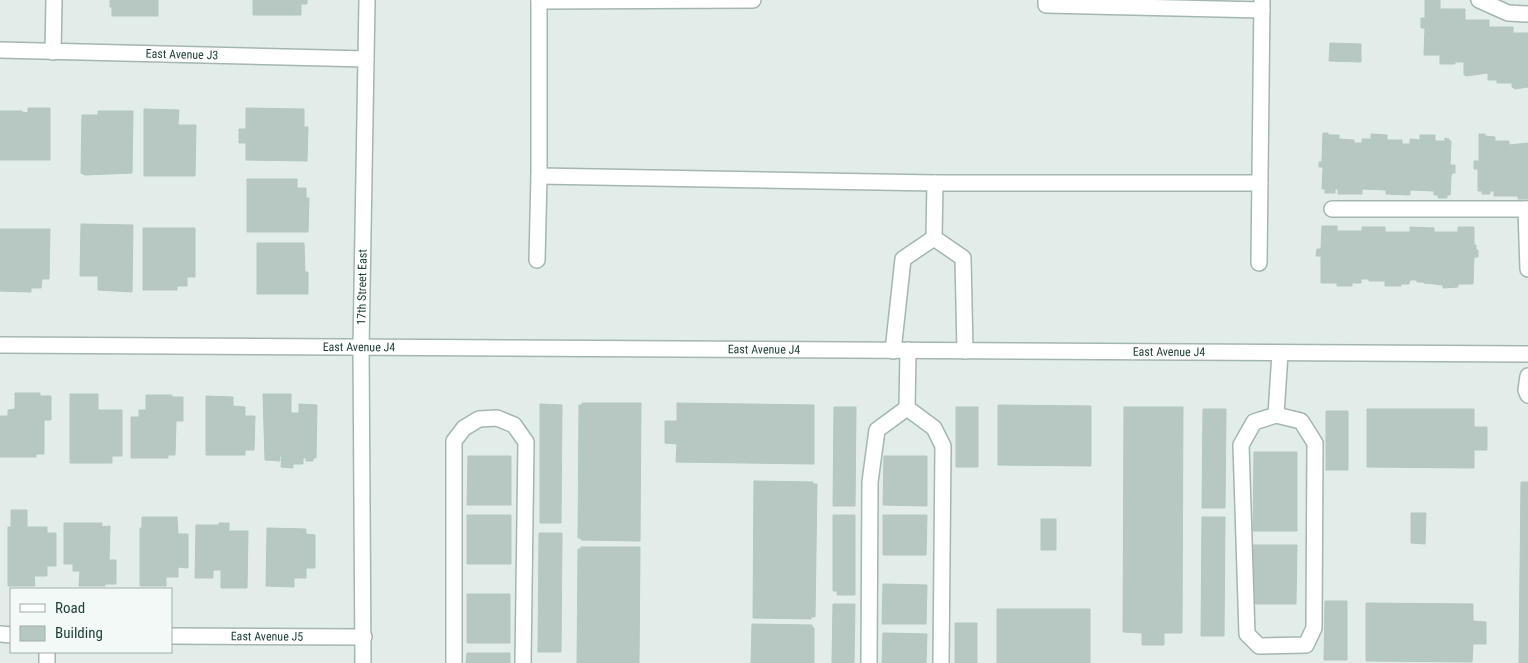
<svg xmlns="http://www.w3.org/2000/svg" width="1528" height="663" font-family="'Roboto Condensed',sans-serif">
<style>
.building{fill:#b7c8c3;stroke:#b4c7c1}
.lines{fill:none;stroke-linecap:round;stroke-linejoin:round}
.minor-casing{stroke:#a4b6b1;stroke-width:18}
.minor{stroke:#fff;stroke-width:15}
.labels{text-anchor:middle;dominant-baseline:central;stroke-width:4;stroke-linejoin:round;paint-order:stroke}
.street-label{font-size:12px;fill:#21403b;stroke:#f3f9f7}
</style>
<rect width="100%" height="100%" fill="#e2ede9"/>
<path class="building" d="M110 0H158V16H112V7H110Z
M253 0H307V4H301V15H253Z
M1425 0H1440V9H1465V20H1489V27H1513V33H1528V87L1515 89 1512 87V83H1497V80H1488V73L1466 76V75H1464V62H1455V64H1440V55H1424L1425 28H1421V18H1425Z
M1330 43 1361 44V62L1329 61Z
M28 108H50V160H0V111H22V112L28 113Z
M246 108 304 109V127H308L307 161 246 160V143H239V129H246Z
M144 109 179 110 178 125H196L195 176H144Z
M98 111H133L132 173 85 175 81 173 82 115H98Z
M1323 133H1328V135H1339V139L1354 140V143H1362V139H1371V134L1387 135V140H1402V144H1410V139L1420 140V135H1435V141H1445V138L1449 139V141H1451L1450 165H1455V173H1452L1451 177 1450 195H1447V198H1438V195H1434V191L1410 190V195L1386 194V190L1362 189V194H1338V189H1335V193H1325V189H1322L1323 167H1319V162H1322Z
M1479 134H1485V136L1495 137V141H1509V145L1528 143V199H1518V196H1494V191H1490V194H1482V191H1478V169H1474V161H1479Z
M247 179H297V188H306V198H309L308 232H247Z
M81 224 133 225 132 292 98 290V276H80Z
M1322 226H1337V231H1362V227H1385V232H1410V227L1434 228V232H1458V227H1474V245H1476V250H1478V257H1474L1473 284H1458V287L1443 288V285L1424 283V282H1417V280H1410L1409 284H1401V286H1385V281H1369V279H1361V283H1352V286H1337V283H1321V256H1316L1317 249H1321Z
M143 228H195V277H187V286H177V290H143Z
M0 229H50L49 279H42L41 288H31V292L0 291Z
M257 243H304L305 272H308V294H257Z
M15 393H40V396H51V420H44V454H36V457H0V416H8V410L15 409Z
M70 394H98V410H122V456H112V463H70Z
M263 394H291V413H299V404L317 405 316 458H313V461H306V458H303V464H293V468L281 467 282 456H280V461L265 460Z
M146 395H172V397H183V421H176L175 455H168V458H131V417H139V410H146Z
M206 396 233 397V406L245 407V416H255L254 450H245V455H206Z
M582 403H641L640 541 581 540V538H578L579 405H582Z
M677 403 814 405V464L676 462 677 444 665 443V421H677Z
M540 404 562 405 561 523H540Z
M998 405 1091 406V466L998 465Z
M834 407H856L855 506H833Z
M956 407H978V467H956Z
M1124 407H1183L1182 633H1164V645H1142V633L1123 632Z
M1203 409H1226L1225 508H1202Z
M1367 409H1474V427H1487V450H1474V468L1367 467Z
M1326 411H1348V470H1326Z
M1254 452H1297V531H1253Z
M468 456H511V505H467Z
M884 456H927V506L883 505Z
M754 481 813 482V484H817L815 617H811V619L753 618Z
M1521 482H1528V663H1519Z
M11 510H27V527H47V533H56V566H47V576H34L35 586H8V527H11Z
M1411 513H1426L1425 544 1411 543Z
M467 515H511V564H467Z
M833 515H855V595H837V591H833Z
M883 515H927L926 555H883Z
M142 517H177L178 534H188V568L178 567V577H166V586H140V528H142Z
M1202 517H1225L1224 636H1201Z
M1041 519H1056V550H1041Z
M64 523H102V527L110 526 109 560H116V584H105V586H79L80 571H73V564H64Z
M219 523H229V531H248L247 588H221V570H213V578H195L196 525H219Z
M267 528 306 529V534L315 535V568H306V578H294V587L266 586Z
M539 533H562L561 652H538Z
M1253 545H1297L1296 604H1253Z
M581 547H640L639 663H577L578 549H581Z
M883 584 927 585 926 624H882Z
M467 594H510V643H467Z
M1325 601H1347V660H1324Z
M1366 603 1473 604V621L1486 622V644H1473L1472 662 1366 661Z
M833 604H855L854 663H832Z
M997 609H1090V663H997Z
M955 623H977V663H955Z
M752 624 812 625V627L814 628V663H751Z
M883 633 927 634 926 663H882Z
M467 653H510V663H466Z"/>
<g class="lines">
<defs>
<g id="minor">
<path d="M1046 0V5L1262 10"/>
<path d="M1479 0 1508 13 1528 14"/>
<path d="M539 1 753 0"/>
<path id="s1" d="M0 50 366 59"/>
<path d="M53 52 54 0"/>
<path d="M539 176 935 183H1260"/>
<path d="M1332 209H1528"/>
<path d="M1526 209 1528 269"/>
<path d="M934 238 935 183"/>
<path d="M537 260 539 176V0"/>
<path d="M1259 263 1262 0"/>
<path id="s2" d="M0 345 1528 354"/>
<path d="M893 351 903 259 934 238 963 258 965 351"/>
<path d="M1528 376 1526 390 1528 395"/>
<path d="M907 408 934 428 943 446 941 663"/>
<path d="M907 408 908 350"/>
<path d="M1276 415 1301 421 1315 443 1314 628 1306 645 1259 646 1247 634 1241 445 1254 422 1276 415 1280 353"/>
<path d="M0 634 11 635"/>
<path id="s3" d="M171 636 364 637"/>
<path d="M47 652V663"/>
<path id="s4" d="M363 663 361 347 367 0"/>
<path d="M454 663V441L464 428 479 419 497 418 514 425 526 442 523 663"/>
<path d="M869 663 870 482 877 430 907 408"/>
</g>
</defs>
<use href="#minor" class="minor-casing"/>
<use href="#minor" class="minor"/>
</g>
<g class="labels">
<g class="street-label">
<text stroke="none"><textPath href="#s1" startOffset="182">East Avenue J3</textPath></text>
<text stroke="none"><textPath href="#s4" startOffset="376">17th Street East</textPath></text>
<text stroke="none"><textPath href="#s2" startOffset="359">East Avenue J4</textPath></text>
<text stroke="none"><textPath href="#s2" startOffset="764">East Avenue J4</textPath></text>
<text stroke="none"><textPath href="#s2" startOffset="1169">East Avenue J4</textPath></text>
<text stroke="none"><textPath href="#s3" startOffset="96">East Avenue J5</textPath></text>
</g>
</g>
<rect x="10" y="588" width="162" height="65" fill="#f3f9f7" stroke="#9fafac"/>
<rect x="20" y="604" width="25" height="8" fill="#ffffff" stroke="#9fafac"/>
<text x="55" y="613" font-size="15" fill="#21403b">Road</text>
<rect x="20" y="626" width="25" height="15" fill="#b7c8c3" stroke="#9fafac"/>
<text x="55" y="638" font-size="15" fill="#21403b">Building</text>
</svg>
